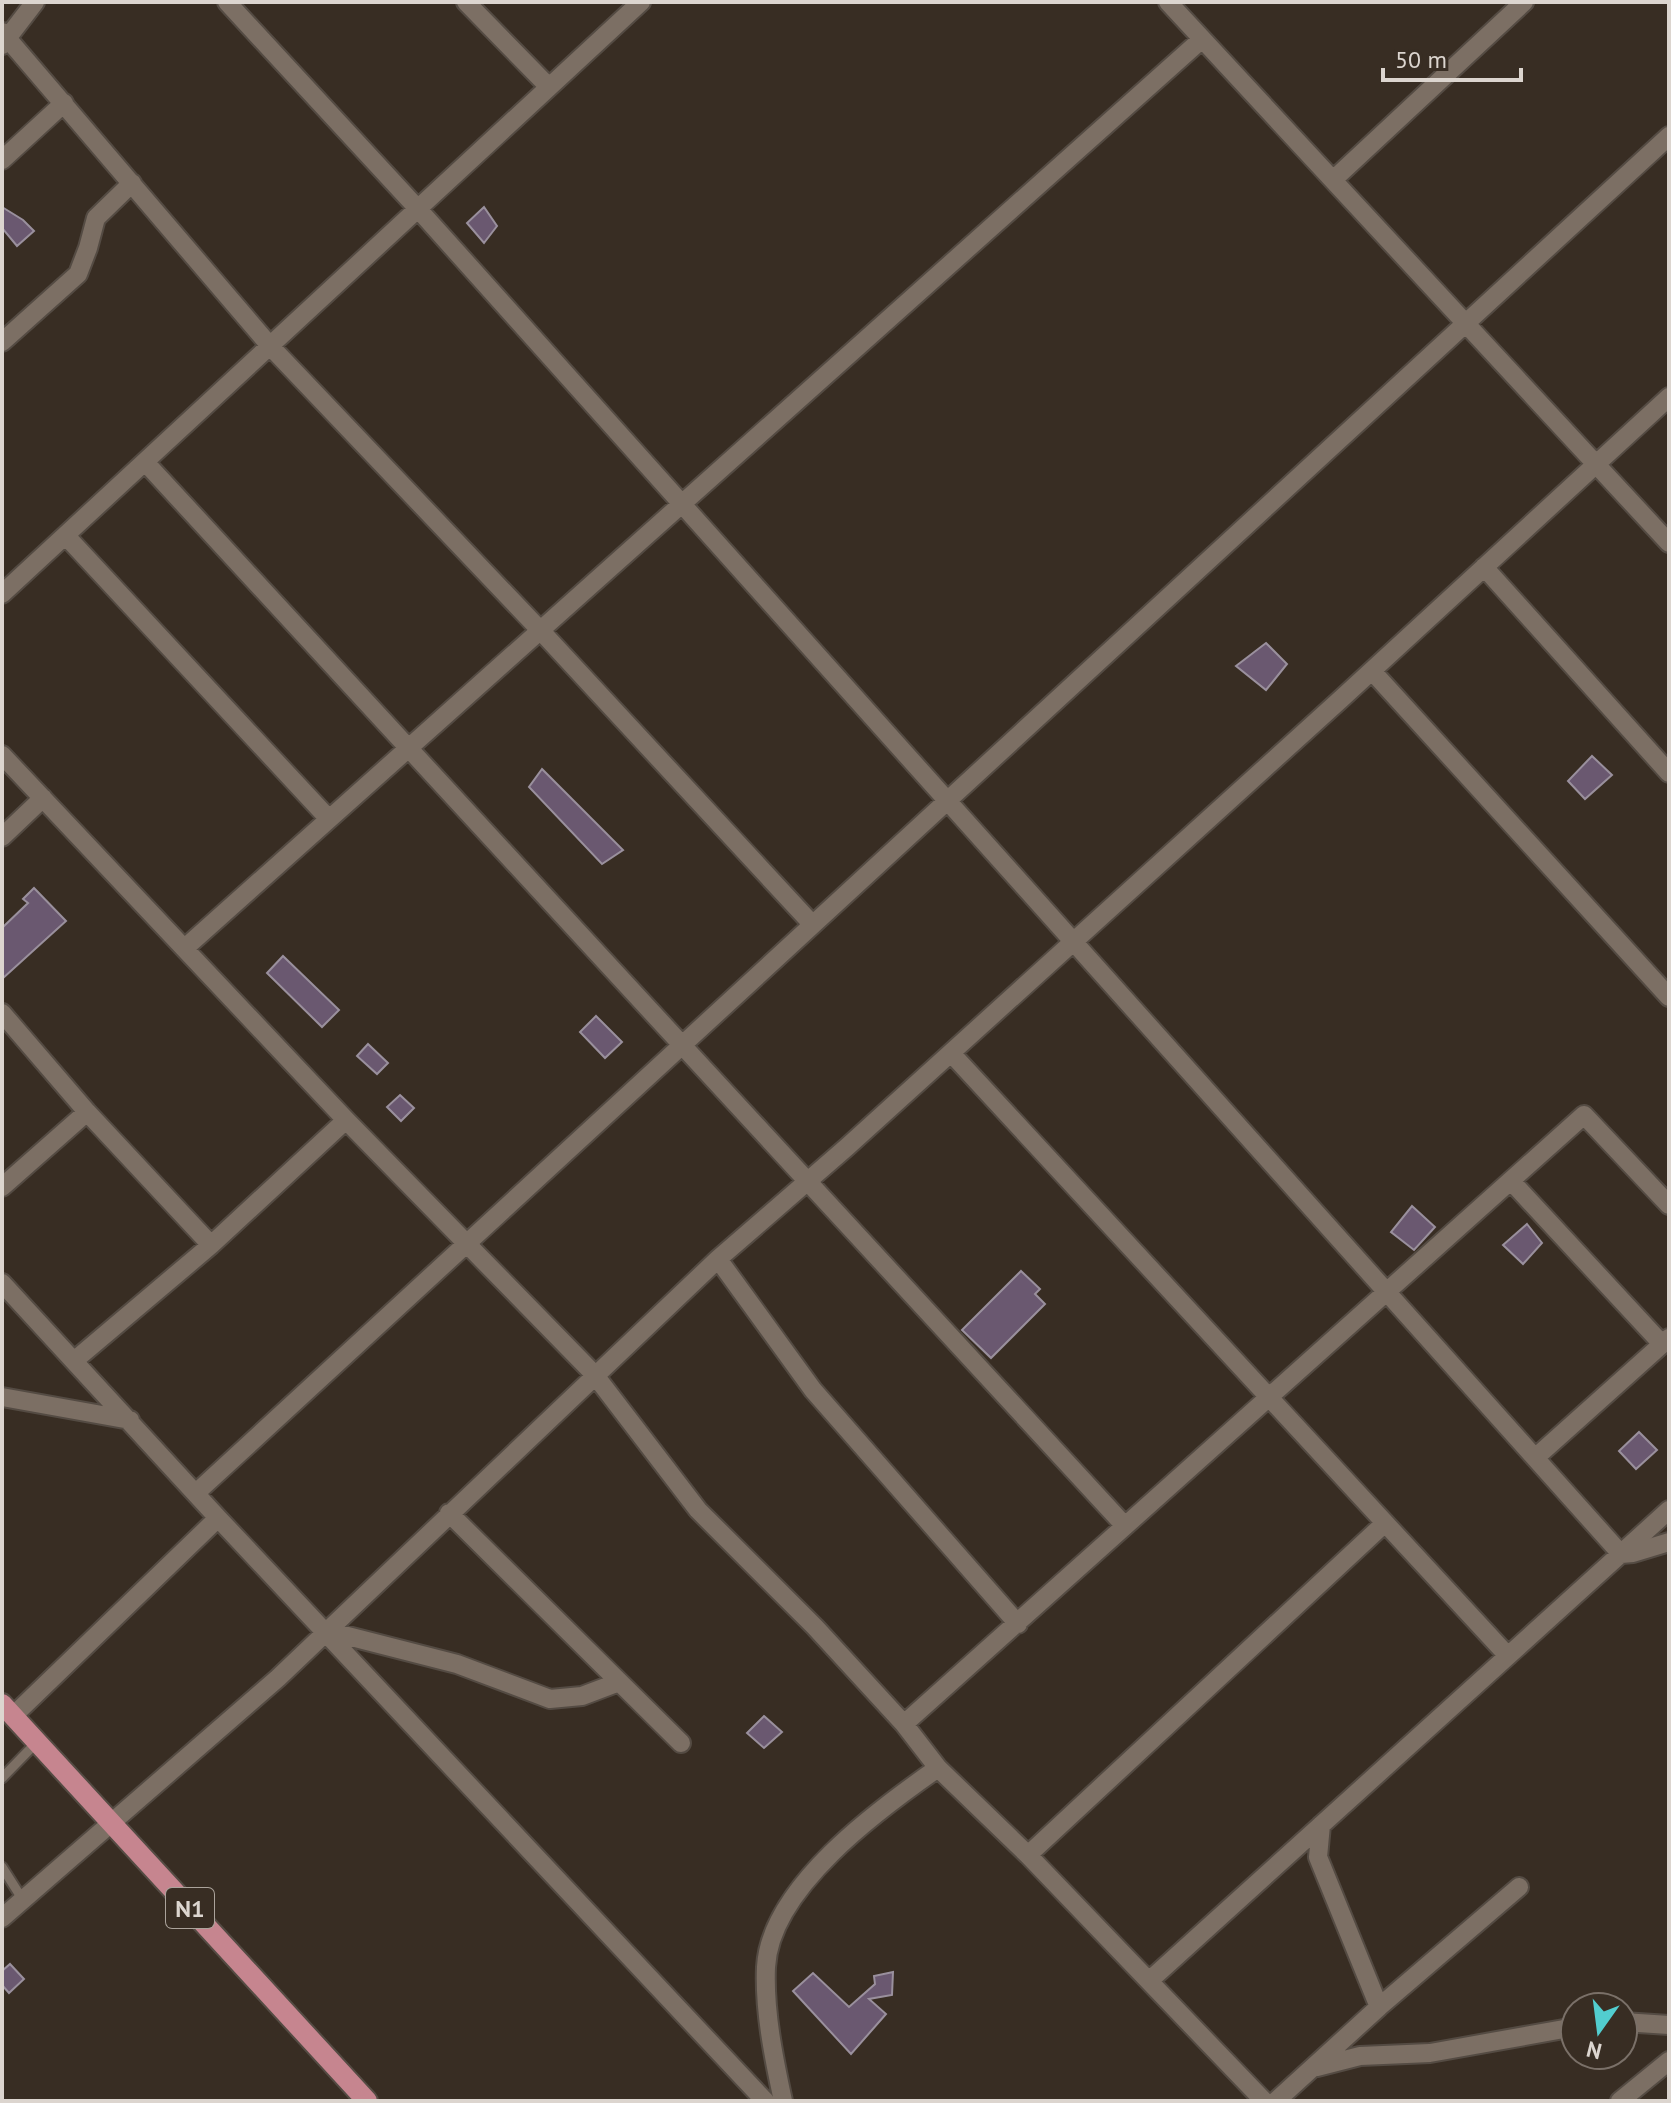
<svg xmlns="http://www.w3.org/2000/svg" width="1671" height="2103" font-family="'PT Sans',sans-serif">
<style>
.building{fill:#6a5870;stroke:#9a909d;stroke-width:2}
.lines{fill:none;stroke-linecap:round;stroke-linejoin:round}
.lane-casing{stroke:#544b43;stroke-width:13}
.street-casing{stroke:#544b43;stroke-width:22}
.primary-casing{stroke:#544b43;stroke-width:24}
.lane{stroke:#7c6f64;stroke-width:9}
.street{stroke:#7c6f64;stroke-width:18}
.primary{stroke:#c6858f;stroke-width:20}
.labels{text-anchor:middle;dominant-baseline:central;stroke-width:6;stroke-linejoin:round;paint-order:stroke}
.shield{fill:#382d23;stroke:#aba39b;stroke-width:2}
.shield-label{font-size:24px;font-weight:bold;fill:#dcd5cf}
</style>
<rect width="100%" height="100%" fill="#382d23"/>
<path class="building" d="M2 207 23 220 34 231 17 246 2 228Z
M484 207 497 226 484 243 467 223Z
M1266 643 1287 664 1266 690 1236 666Z
M1592 756 1612 775 1585 799 1568 781Z
M542 769 623 850 602 864 529 787Z
M34 888 66 921 2 979V928L28 903 23 899Z
M283 956 339 1010 322 1027 267 973Z
M596 1016 622 1042 605 1058 580 1032Z
M368 1044 388 1063 377 1074 357 1056Z
M400 1095 414 1108 401 1121 387 1107Z
M1412 1206 1435 1227 1414 1250 1391 1232Z
M1527 1224 1542 1243 1523 1264 1503 1245Z
M1021 1271 1040 1289 1035 1294 1045 1304 991 1358 962 1330Z
M1639 1432 1657 1450 1636 1469 1619 1451Z
M764 1716 782 1732 764 1748 747 1733Z
M10 1964 24 1979 9 1993 2 1985V1971Z
M893 1972 892 1995 869 1999 886 2014 851 2054 793 1991 813 1973 849 2007 875 1984 874 1976Z"/>
<g class="lines">
<defs>
<path id="lane" d="M2 1778 37 1742
M2 1867 23 1900"/>
<path id="street" d="M227 2 419 210 1621 1554 1633 1553 1669 1542
M466 2 548 86
M1168 2 1669 543
M2 32 271 347 540 630 812 924
M2 45 35 2
M2 160 64 103
M1333 180 1524 2
M2 342 78 274 88 248 96 218 132 183
M146 463 1125 1526
M66 536 329 819
M1484 567 1669 773
M2 594 641 2
M1372 671 1669 997
M2 755 346 1120 594 1374 698 1510 815 1627 904 1724 938 1768 1028 1855 1264 2101
M2 837 43 798
M186 947 1202 39
M2 1013 87 1112 211 1245
M951 1053 1508 1656
M1511 1181 1662 1344
M2 1187 87 1112
M718 1259 813 1390 1018 1624
M2 1283 218 1518 765 2101
M75 1360 211 1245 346 1120
M2 1397 130 1420
M1535 1458 1669 1338
M197 1492 1669 136
M449 1513 681 1743
M328 1631 457 1664 550 1699 582 1696 619 1682
M13 1716 218 1518
M904 1724 1584 1115 1669 1205
M1321 1825 1318 1857 1379 2007
M1028 1855 1385 1523
M2 1918 278 1678 718 1259 847 1147 1341 699 1669 397
M1149 1981 1669 1510
M1623 2022 1669 2025
M1317 2067 1360 2056 1430 2053 1575 2027
M783 2101C774 2059 764 2011 766 1967 770 1888 879 1809 938 1768
M1276 2101 1379 2007 1519 1887
M1620 2101 1669 2061"/>
<path id="primary" d="M2 1704 367 2101"/>
</defs>
<use href="#lane" class="lane-casing"/>
<use href="#street" class="street-casing"/>
<use href="#primary" class="primary-casing"/>
<use href="#lane" class="lane"/>
<use href="#street" class="street"/>
<use href="#primary" class="primary"/>
</g>
<g class="labels">
<rect class="shield" x="166" y="1888" width="48" height="40" rx="6"/>
<g class="shield-label">
<text x="190" y="1908">N1</text>
</g>
</g>
<rect width="1671" height="2103" fill="none" stroke="#dcd5cf" stroke-width="8"/>
<g transform="translate(1599 2031) rotate(194)"><circle r="38" fill="#382d23" stroke="#7a7068" stroke-width="2"/>
<path d="M0-6L14 30L0 20L-14 30Z" fill="#52cdcf"/>
<text y="-12" font-size="22" font-weight="bold" text-anchor="middle" fill="#dcd5cf">N</text>
</g>
<path d="M1383 68v12h138v-12" fill="none" stroke="#dcd5cf" stroke-width="4"/>
<text x="1395" y="68" font-size="24" fill="#dcd5cf" stroke="#382d23" stroke-width="6" paint-order="stroke">50 m</text>
</svg>
